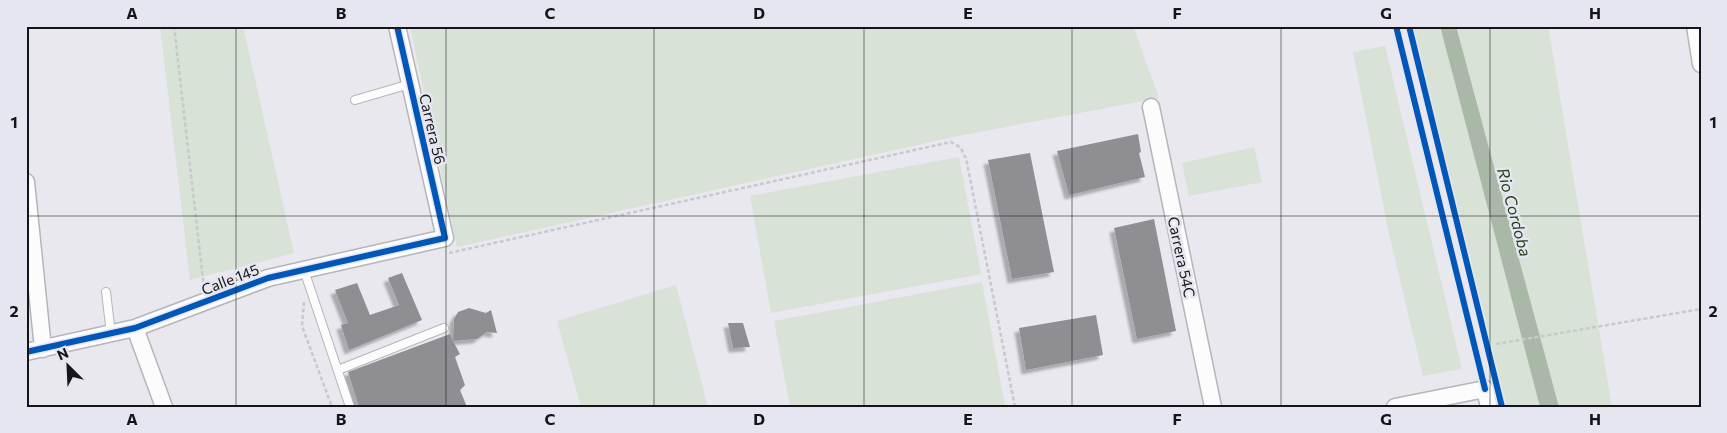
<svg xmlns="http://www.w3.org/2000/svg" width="1727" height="433" font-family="Commissioner,sans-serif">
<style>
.green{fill:#d8e2d6}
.water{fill:#aab8a7}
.building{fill:#8f8f93;filter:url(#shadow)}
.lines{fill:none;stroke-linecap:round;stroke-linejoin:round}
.service-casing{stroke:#b5b5ba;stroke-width:10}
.minor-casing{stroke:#b5b5ba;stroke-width:19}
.path{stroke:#c9c9cc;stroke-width:2.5;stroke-dasharray:4 2.5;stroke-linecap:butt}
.service{stroke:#fcfcfc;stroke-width:8}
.minor{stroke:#fcfcfc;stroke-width:16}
.cycleway-casing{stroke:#e6e6f0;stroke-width:9}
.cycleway{stroke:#0057b8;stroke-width:6}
.grid{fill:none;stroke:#151519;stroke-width:1;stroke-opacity:0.55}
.labels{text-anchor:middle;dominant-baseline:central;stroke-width:5;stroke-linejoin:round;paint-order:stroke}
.street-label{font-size:15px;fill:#151519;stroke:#e6e6f0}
.water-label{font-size:16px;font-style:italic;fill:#254219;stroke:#e6e6f0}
.neatline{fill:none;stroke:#151519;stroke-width:2}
.grid-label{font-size:16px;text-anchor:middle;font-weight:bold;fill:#151519}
</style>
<defs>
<filter id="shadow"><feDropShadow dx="-4.5" dy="4.5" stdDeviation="1" flood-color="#0004"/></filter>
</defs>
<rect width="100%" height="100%" fill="#e8e8ee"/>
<path class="green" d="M160 26H243L294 253 190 280Z
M410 26H1133L1159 98 958 136 457 247Z
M1413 26H1440L1540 407H1507Z
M1456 26H1548L1612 407H1559Z
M1385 46 1462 369 1423 376 1389 234 1353 52Z
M1254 147 1262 182 1189 196 1182 163Z
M959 157 981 274 771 313 750 196Z
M982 282 1005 406 790 407 774 321Z
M676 285 708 407H581L557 321Z"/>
<path class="water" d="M1440 26H1456L1559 407H1540Z"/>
<path class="building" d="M1138 134 1141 152 1139 153 1145 177 1069 195 1057 151Z
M1030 153 1054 272 1012 279 988 160Z
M1154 219 1176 331 1137 339 1114 228Z
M402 273 422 320 349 350 341 325 348 323 335 290 357 283 370 315 399 305 388 278Z
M469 308 486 313 491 310 497 333 487 332 477 339 453 341 460 354 455 357 465 385 460 390 467 407H359L348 372 450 334 453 341 454 319 458 312Z
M1096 315 1103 355 1026 370 1019 328Z
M728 323H743L750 347 733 348Z"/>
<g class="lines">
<defs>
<path id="service" d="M355 100 410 84
M304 270 350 407
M106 292 111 334
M338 370 444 328"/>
<path id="minor" d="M1695 26 1701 64
M1151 107 1213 407
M26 182 43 349
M135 328 164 407
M26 352 135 328 268 278 445 238 397 26
M1395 407 1485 389 1489 407"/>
</defs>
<use href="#service" class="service-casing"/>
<use href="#minor" class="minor-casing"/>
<path class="path" d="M174 26 204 288
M449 253 951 142 960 147 966 158 1015 407
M304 302 302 326 332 407
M1496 344 1701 309"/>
<use href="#service" class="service"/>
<use href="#minor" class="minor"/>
<defs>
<path id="cycleway" d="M1396 26 1485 389
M1409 26 1502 407
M26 352 135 328 268 278 445 238 397 26"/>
</defs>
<use href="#cycleway" class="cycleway-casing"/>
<use href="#cycleway" class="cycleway"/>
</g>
<path class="grid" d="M236 26V407M446 26V407M654 26V407M864 26V407M1072 26V407M1281 26V407M1490 26V407M26 216H1701"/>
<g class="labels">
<g class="street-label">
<text transform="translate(433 129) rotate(77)">Carrera 56</text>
<text transform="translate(1182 257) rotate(78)">Carrera 54C</text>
<text transform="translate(230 279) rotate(-21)">Calle 145</text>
</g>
<g class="water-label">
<text transform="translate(1515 212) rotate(75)">Rio Cordoba</text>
</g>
</g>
<rect width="1727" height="433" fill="none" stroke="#e6e6f0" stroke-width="55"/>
<g transform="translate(68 366) rotate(336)" stroke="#e6e6f0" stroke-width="4" paint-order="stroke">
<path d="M0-4L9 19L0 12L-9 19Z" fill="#151519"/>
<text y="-8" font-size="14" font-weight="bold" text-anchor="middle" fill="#151519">N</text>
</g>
<rect x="28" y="28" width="1672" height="378" class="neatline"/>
<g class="grid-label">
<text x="132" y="19">A</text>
<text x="341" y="19">B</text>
<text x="550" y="19">C</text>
<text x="759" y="19">D</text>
<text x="968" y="19">E</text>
<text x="1177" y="19">F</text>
<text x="1386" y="19">G</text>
<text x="1595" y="19">H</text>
<text x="14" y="128">1</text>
<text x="1713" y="128">1</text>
<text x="14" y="317">2</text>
<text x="1713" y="317">2</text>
<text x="132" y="425">A</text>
<text x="341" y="425">B</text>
<text x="550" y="425">C</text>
<text x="759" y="425">D</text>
<text x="968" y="425">E</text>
<text x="1177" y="425">F</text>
<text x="1386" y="425">G</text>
<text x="1595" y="425">H</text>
</g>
</svg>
